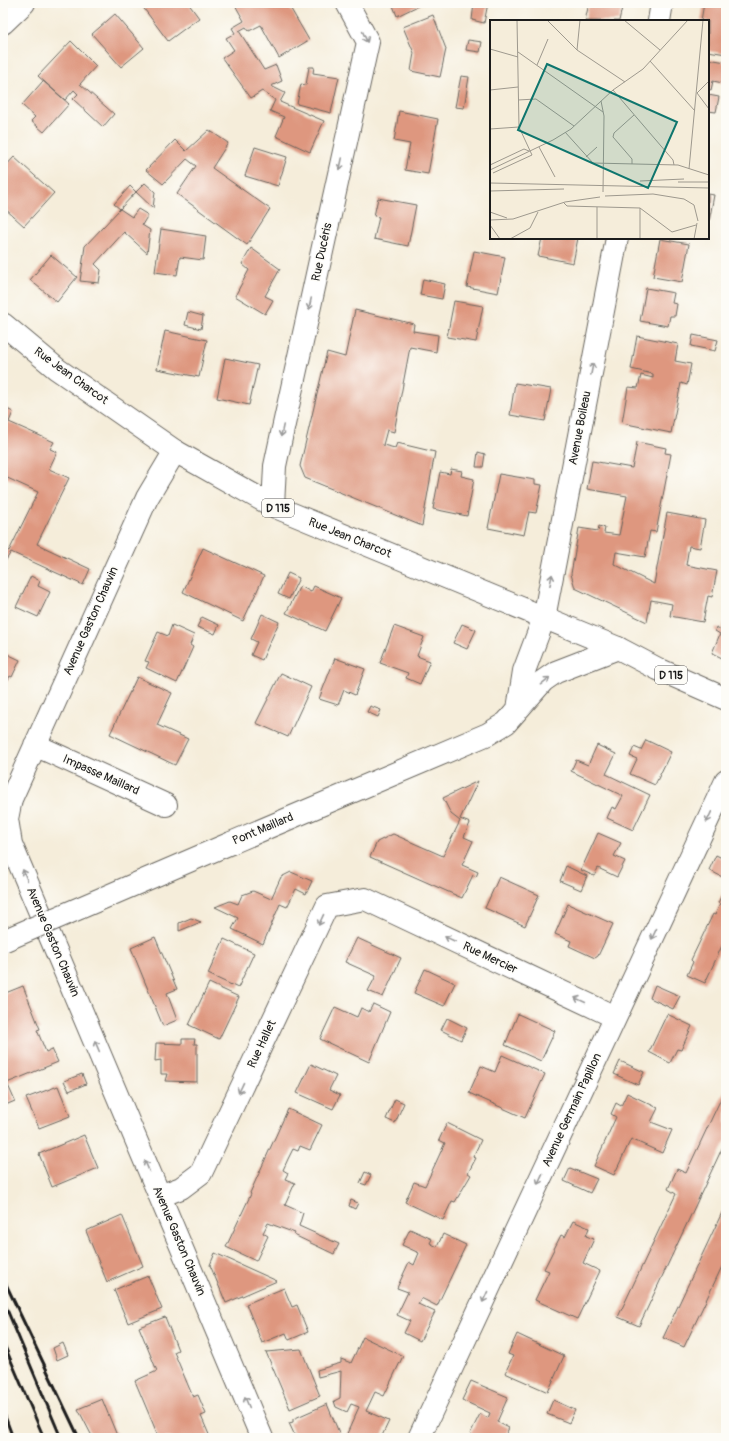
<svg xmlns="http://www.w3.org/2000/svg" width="729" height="1441" font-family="Pangolin,sans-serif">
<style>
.building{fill:#de977f}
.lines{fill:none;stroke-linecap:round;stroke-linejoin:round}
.minor-casing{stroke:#68655e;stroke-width:24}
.primary-casing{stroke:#68655e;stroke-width:24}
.minor{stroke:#fff;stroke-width:22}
.primary{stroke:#fff;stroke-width:22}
.rail{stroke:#1c1c1c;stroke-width:3}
.minor-bridge-casing{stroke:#68655e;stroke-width:24;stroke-linecap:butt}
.minor-bridge{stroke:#fff;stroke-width:22}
.oneway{stroke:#999}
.labels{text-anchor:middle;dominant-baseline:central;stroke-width:3;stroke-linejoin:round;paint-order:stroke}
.shield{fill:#fdfcf7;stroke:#605f5e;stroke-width:1}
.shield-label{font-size:11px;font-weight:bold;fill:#1c1c1c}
.street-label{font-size:12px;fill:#1c1c1c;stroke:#fdfcf7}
.inset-road{fill:none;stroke:#9e998e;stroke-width:1}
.view{fill:#0f766e;fill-opacity:0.15;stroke:#0f766e;stroke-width:2}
.inset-edge{fill:none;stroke:#1c1c1c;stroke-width:2}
</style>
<rect width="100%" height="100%" fill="#fdfcf7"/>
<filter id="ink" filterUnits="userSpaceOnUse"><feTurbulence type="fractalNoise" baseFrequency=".025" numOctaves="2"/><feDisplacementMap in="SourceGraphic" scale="8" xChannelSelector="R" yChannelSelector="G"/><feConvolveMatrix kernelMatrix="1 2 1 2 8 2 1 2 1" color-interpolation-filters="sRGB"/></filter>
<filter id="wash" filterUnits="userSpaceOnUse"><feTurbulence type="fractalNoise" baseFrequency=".012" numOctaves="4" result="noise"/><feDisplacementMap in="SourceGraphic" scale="16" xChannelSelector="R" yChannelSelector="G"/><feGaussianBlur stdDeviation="0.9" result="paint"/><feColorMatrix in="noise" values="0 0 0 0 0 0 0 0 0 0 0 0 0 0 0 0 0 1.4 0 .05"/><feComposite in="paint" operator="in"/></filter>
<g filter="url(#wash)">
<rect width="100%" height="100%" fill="#f5edda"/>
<g id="blocks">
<path class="building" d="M145 3H188L199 18 168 41 142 6Z
M234 3H291L288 4 309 40 279 58 261 25 249 31 246 27 239 31 264 70 276 65 282 81 271 86 285 93 280 102 324 121 310 152 276 136 284 117 270 111 275 100 262 91 251 98 222 58 234 50 226 38 235 33 232 28 244 21Z
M392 3H424L397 16Z
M474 3 483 5V3H488L484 23 472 20Z
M589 3H623L619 21H585Z
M704 3H726V54L708 51V21H701Z
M115 14 144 48 121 67 92 34Z
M433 15 446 49 440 77 411 71 414 53 403 27Z
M468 40 482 42 480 52 466 50Z
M71 41 96 66 80 84 114 114 103 127 73 99 78 94 74 90 65 100 38 76Z
M708 59 726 62V79H724L723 83 713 81 711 90 708 89Z
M309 67H314L313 73 339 77 331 113 297 104 301 84 306 85Z
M461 76 469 77 464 108 455 107Z
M43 81 69 104 44 132 31 121 35 117 22 105Z
M708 95 719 97 716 112 708 111Z
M399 111 438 119 428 174 405 170 410 144 394 141Z
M209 130 228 143 212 168 270 209 247 245 177 194 196 166 187 159 163 184 146 170 175 140 186 151Z
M255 147 287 157 278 186 245 176Z
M14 157 54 193 24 226 3 207V169Z
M145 183 155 192 153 208 136 192Z
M130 186 136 192 120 209 114 204Z
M708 194 714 195 709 222 708 221Z
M378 198 416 205 408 246 374 239 379 217 374 216Z
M120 209 132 217 138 209 148 215 142 225 150 230 147 253 124 232 95 264 101 270 99 283 80 281 85 246Z
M161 229 206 236 203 260 180 257 177 275 155 272Z
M542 238H578L573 263 538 256Z
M660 239 689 244 682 282 653 277Z
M251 248 280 269 265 296 273 300 265 314 235 296 249 270 242 264Z
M474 251 505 257 498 293 467 287Z
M51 255 77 277 57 302 30 280Z
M423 279 445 284 442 299 420 295Z
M646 288 674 293 672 303 677 304 675 316H670L668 326 640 321Z
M454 301 483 306 476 342 447 337Z
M355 310 414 324 413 331 438 335 436 352 410 347 394 432 387 430 383 445 395 448 397 443 435 452 422 526 305 478 300 466 327 352 345 357Z
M188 312 203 316 201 329 185 325Z
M165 331 207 340 199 377 157 369Z
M693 335 718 340 715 351 691 346Z
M637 336 678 344 675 361 691 364 687 385 681 383 671 433 622 423 628 387 638 388 641 375 653 378V374L631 369Z
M225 358 258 365 249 405 217 398Z
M515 383 551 389 545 421 510 415Z
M3 407 13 412 9 422 54 442 50 449 57 452 49 469 69 478 37 544 90 569 83 585 11 552 3 565V548L9 551 38 492 3 476Z
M637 442 666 448 665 453 671 454 656 532 650 531 645 557 616 552 614 564 654 584 667 513 705 520 700 548 689 546 686 565 717 571 712 597 708 596 703 622 670 616 672 604 651 600 647 622 575 588 571 574 579 528 598 531 599 526 605 528 604 533 619 535 627 496 587 489 592 461 632 468Z
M478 452 485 454 483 467H476Z
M451 469 462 471 461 476 474 479 467 516 433 509 440 472 450 474Z
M499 474 535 480V484L542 485 536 513 529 512 524 535 488 528Z
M203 548 264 576 243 621 183 592Z
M288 573 299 578 289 599 278 594Z
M31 576 40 581 38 586 50 592 38 617 16 607Z
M300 586 311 592 314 586 341 598 325 631 286 613Z
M262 614 279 622 262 660 251 655 257 642 251 639Z
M202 617 219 625 215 634 197 627Z
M726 618V660L712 653 720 634 715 631 716 627 722 630Z
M462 624 476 630 467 649 453 643Z
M172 625 194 635 190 645 193 647 177 683 146 668 149 662 145 661 158 632 168 636Z
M394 626 424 637 417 656 430 661 420 684 406 678 408 673 380 663Z
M3 652 20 660 12 677 10 676 6 683 3 681Z
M335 658 365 669 355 695 344 690 338 705 319 699Z
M281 673 311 687 288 737 256 723Z
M137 677 172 693 157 725 188 739 175 765 110 734Z
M370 706 381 710 378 717 367 712Z
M646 740 671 752 655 785 630 774 637 759 630 756 634 747 641 750Z
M597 745 616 754 606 774 650 795 633 830 607 818 612 807 616 809 623 796 571 771 576 760 588 765Z
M478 781 460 819 470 823 464 837 473 841 462 865 478 872 476 877 473 875 462 898 370 857 377 842 393 834 443 856 460 821 451 814 443 798Z
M598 833 621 843 614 856 625 861 617 877 598 868 594 876 581 870Z
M716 855 726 860V879L709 870Z
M566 866 587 876 581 890 560 881Z
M291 872 312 881 306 894 296 889 287 907 280 904 263 944 232 929 238 918 215 907 230 901 238 904 242 895 253 891 271 899 281 877Z
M499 877 539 895 525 926 485 908Z
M726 886V937L705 983 687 975 693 962 691 960 713 914 715 915 720 904 718 903Z
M568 904 613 924 598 956 595 958 569 946 571 941 555 934Z
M191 918 201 922 179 931V923Z
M155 937 177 989 167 993 177 1020 163 1026 131 948Z
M357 938 401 958 383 997 368 991 376 976 345 962Z
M224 939 254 953 238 988 208 974Z
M425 969 455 983 444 1006 414 993Z
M209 983 239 997 219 1039 189 1025Z
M655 985 680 996 673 1009 650 998Z
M23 986 40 1029 37 1030 46 1052 52 1049 58 1062 7 1083 15 1101 3 1106V1058L6 1057 3 1050V994Z
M373 1004 390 1012 369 1062 320 1039 335 1007 357 1017 361 1008 369 1012Z
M518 1014 555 1031 541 1061 505 1045Z
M667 1014 692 1026 681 1050 677 1049 670 1063 649 1052Z
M447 1018 467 1028 461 1040 441 1030Z
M182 1039H195L194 1044H197V1082L165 1081 167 1074H161V1060L155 1061 156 1043 182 1044Z
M502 1055 545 1074 525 1118 469 1093 481 1066 495 1072Z
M620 1061 644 1072 638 1085 614 1074Z
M311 1064 336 1076 329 1090 340 1095 333 1109 297 1093Z
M82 1074 86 1084 69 1091 64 1081Z
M58 1086 70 1116 39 1128 26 1098Z
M726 1088V1140L639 1326 618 1317 676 1194 668 1189 677 1169 686 1173Z
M627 1093 658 1108 651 1122 672 1130 662 1153 631 1139 614 1175 594 1166 616 1117 611 1114 616 1103 621 1106Z
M395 1099 404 1103 395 1123 386 1119Z
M288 1109 322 1125 310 1150 300 1146 298 1151 293 1149 288 1159 283 1170 288 1173 285 1179 295 1183 285 1205 303 1213 299 1226 339 1244 334 1254 294 1235 295 1233 268 1223 263 1233 268 1236 256 1261 226 1247 251 1194 250 1193Z
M447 1123 481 1140 473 1157 476 1158 468 1173 471 1175 455 1202 452 1201 443 1220 405 1202 414 1182 425 1186 445 1143 439 1140Z
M84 1135 98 1168 52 1187 39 1154Z
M570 1168 597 1179 590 1193 564 1181Z
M365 1172 371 1175 366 1185 360 1183Z
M351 1200 358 1203 355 1209 349 1206Z
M726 1204V1258L684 1347 663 1338Z
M122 1215 143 1266 107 1282 86 1231Z
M573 1221 589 1228 586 1236 594 1239 583 1263 600 1271 577 1319 535 1300 549 1271 544 1269 561 1235 565 1237Z
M410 1229 432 1239 430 1243 437 1247 443 1234 466 1245 437 1306 421 1298 418 1304 435 1312 420 1341 404 1333 410 1321 397 1315 408 1292 397 1288 409 1262 414 1265 419 1253 402 1245Z
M215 1253 277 1281 226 1303 210 1265Z
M148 1276 162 1309 128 1323 114 1290Z
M284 1288 292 1307 297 1305 308 1332 289 1340 286 1333 262 1343 246 1304Z
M165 1317 178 1350 174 1352 193 1397 198 1395 206 1414 201 1416 210 1437 213 1436 214 1438H159L135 1381 157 1371 139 1327Z
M517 1334 564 1356 548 1392 505 1373 513 1356 508 1354Z
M363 1337 403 1356 384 1396 375 1392 366 1411 389 1421 381 1438H345L359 1407 351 1404 347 1412 336 1407 334 1401 340 1398 341 1371 318 1377 317 1370 341 1363V1359L351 1363Z
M63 1343 68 1355 57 1360 53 1348Z
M301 1349 320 1396 290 1409 266 1352Z
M471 1381 508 1397 497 1422 509 1428 504 1438H475L470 1434 480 1414 488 1418 490 1413 462 1400Z
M102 1399 118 1438H93L78 1409Z
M553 1400 575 1410 569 1423 547 1414Z
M327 1404 340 1435 335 1438H296L289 1423 293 1422V1419Z"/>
</g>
</g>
<g filter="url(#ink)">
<use href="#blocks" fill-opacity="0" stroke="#68655e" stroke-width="1"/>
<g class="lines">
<defs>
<path id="minor" d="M659 21 662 3
M3 23 24 3
M175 451 147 498 11 799 7 819 11 844 262 1438
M273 506 275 466 281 438 368 42 347 3
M518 709 524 671 544 618 617 238
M35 745 166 805
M231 843 488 734 506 723 543 681 556 672 618 648
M160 1196 181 1188 201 1173 327 906 365 899 615 1017
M419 1438 726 781"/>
<path id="primary" d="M3 324 57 369 175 451 273 506 618 648 658 669 726 699"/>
</defs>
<use href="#minor" class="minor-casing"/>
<use href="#primary" class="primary-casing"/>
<use href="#minor" class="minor"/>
<use href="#primary" class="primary"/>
<path class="rail" d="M3 1278 79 1438
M3 1300 61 1438
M3 1342 44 1438
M3 1411 13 1438"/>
<defs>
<path id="minor-bridge" d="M3 941 231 843"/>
</defs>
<use href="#minor-bridge" class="minor-bridge-casing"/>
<use href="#minor-bridge" class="minor-bridge"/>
</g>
<defs><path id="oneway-shaft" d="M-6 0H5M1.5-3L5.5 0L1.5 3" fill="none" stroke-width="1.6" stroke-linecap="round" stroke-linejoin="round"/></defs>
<g class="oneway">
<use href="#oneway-shaft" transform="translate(365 37) rotate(66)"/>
<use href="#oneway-shaft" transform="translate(341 164) rotate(102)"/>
<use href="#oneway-shaft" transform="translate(310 304) rotate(102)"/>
<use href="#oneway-shaft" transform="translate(592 369) rotate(-79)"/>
<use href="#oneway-shaft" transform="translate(282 431) rotate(102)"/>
<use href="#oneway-shaft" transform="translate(551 580) rotate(-79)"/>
<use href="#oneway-shaft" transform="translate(545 681) rotate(-39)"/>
<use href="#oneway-shaft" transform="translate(709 817) rotate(115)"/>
<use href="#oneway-shaft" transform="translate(25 875) rotate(-113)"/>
<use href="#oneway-shaft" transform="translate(321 920) rotate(115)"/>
<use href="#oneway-shaft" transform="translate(654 934) rotate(115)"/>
<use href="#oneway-shaft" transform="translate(450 939) rotate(-155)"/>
<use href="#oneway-shaft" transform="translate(580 1000) rotate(-155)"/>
<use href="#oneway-shaft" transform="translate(97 1046) rotate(-113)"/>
<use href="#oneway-shaft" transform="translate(241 1088) rotate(115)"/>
<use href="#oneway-shaft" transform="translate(147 1166) rotate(-113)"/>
<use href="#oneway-shaft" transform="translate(540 1179) rotate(115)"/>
<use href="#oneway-shaft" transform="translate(485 1297) rotate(115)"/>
<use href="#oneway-shaft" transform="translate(247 1402) rotate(-113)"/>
</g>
</g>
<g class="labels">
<g class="shield">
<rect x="262" y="499" width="32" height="18" rx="3"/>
<rect x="655" y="666" width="32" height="18" rx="3"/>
</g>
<g class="shield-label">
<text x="278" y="508">D 115</text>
<text x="671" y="675">D 115</text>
</g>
<g class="street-label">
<text transform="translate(322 252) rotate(-78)">Rue Ducéris</text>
<text transform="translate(71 376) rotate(36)">Rue Jean Charcot</text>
<text transform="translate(580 428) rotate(-79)">Avenue Boileau</text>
<text transform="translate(350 538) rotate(22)">Rue Jean Charcot</text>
<text transform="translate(91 621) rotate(-66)">Avenue Gaston Chauvin</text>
<text transform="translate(101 775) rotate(24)">Impasse Maillard</text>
<text transform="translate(263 829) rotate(-23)">Pont Maillard</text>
<text transform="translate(53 942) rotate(67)">Avenue Gaston Chauvin</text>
<text transform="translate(490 958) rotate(25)">Rue Mercier</text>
<text transform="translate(262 1044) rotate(-65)">Rue Hallet</text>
<text transform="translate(572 1110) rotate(-65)">Avenue Germain Papillon</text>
<text transform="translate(179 1241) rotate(67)">Avenue Gaston Chauvin</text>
</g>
</g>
<g transform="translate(490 20)">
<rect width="219" height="219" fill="#f5edda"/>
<path class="inset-road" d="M57 0 87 30 135 62M134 0 170 30M0 29 28 37M87 30 90 0M28 32 113 92M160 41 205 91M47 45 58 19M0 70 28 67M123 70 183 140 184 145M207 73 219 89M207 73 219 61M28 80 46 79 84 106M111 81 114 96 113 172M0 109 29 107M75 112 103 143 188 145 219 155M49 127 65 157M96 137 107 127M142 144V139L123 117 124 113 144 95M0 145 34 129 39 131M199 149 213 0M0 150 63 120 81 109 123 70 153 49 198 0M3 153 42 135 29 107 27 0M150 161 194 159M188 162H219M0 163 219 168M0 171 74 169M115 176 163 174 194 179 204 185 208 201M73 182 77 186 150 188 182 212 206 205M0 192 17 198M0 200 23 199 75 182 110 177M0 205 10 219M20 219 40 208 48 192M107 219V187M150 219V188M204 219 207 203"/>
<path class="view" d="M57 44 187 102 158 168 28 110Z"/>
<rect width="219" height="219" class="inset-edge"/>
</g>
<rect width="729" height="1441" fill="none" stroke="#fdfcf7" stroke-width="16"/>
</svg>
